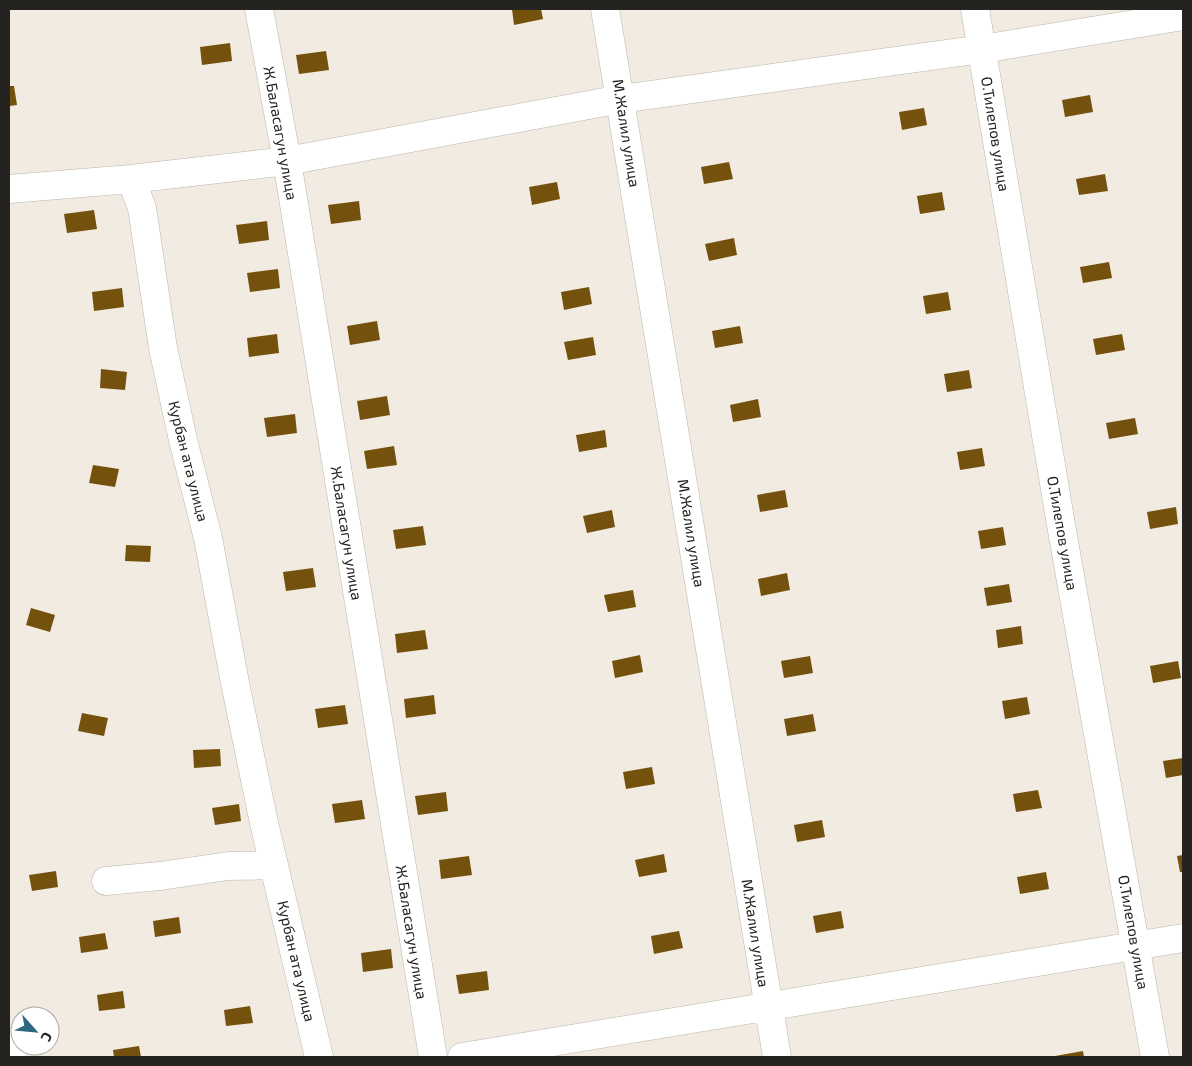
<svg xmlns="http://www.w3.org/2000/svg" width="1192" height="1066" font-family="'Exo 2',sans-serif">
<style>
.building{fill:#75510e}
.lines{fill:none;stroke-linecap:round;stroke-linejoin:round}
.minor-casing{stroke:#bbb5ac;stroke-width:29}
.minor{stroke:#fff;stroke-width:28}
.labels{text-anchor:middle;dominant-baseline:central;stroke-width:5;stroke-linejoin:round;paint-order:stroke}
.street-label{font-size:15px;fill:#252320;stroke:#fff}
</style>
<rect width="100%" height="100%" fill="#f1ebe2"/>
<path class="building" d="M512 9H541L543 19 514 25Z
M230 43 232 61 202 65 200 47Z
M326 51 329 70 299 74 296 55Z
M9 86H14L17 105 9 106Z
M1090 95 1093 112 1065 117 1062 100Z
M924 108 927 125 902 130 899 112Z
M729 162 733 179 704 184 701 167Z
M1105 174 1108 191 1079 195 1076 179Z
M557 182 560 199 532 205 529 187Z
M942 192 945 210 920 214 917 196Z
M359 201 361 220 331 224 328 205Z
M94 210 97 229 67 233 64 214Z
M267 221 269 240 239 244 236 225Z
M734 238 737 255 709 261 705 244Z
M1109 262 1112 278 1083 283 1080 267Z
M278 269 280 288 250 292 247 273Z
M589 287 592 304 564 310 561 292Z
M122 288 124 307 94 311 92 292Z
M948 292 951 310 926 314 923 296Z
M377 321 380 340 350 345 347 326Z
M740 326 743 343 715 348 712 331Z
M277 334 279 353 249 357 247 338Z
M1122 334 1125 350 1096 355 1093 339Z
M593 337 596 355 568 360 564 342Z
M101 369 127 372 125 390 100 388Z
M969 370 972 388 947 392 944 374Z
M387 396 390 415 360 420 357 401Z
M758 399 761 417 733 422 730 405Z
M295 414 297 433 267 437 264 418Z
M1135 418 1138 434 1109 439 1106 423Z
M605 430 607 447 579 452 576 435Z
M394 446 397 465 367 469 364 451Z
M982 448 985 466 960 470 957 452Z
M93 465 119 469 115 487 89 483Z
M785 490 788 507 760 512 757 495Z
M1176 507 1178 524 1150 529 1147 512Z
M612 510 615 527 587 533 583 516Z
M423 526 426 545 396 549 393 530Z
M1003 527 1006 545 981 549 978 531Z
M126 545 151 546 150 562 125 561Z
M313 568 316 587 286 591 283 572Z
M787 573 790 590 761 596 758 579Z
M1009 584 1012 602 987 606 984 588Z
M633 590 636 607 608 612 604 595Z
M31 608 55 615 50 632 26 625Z
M1021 626 1023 644 998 648 996 630Z
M425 630 428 649 397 653 395 634Z
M640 655 643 672 615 678 612 661Z
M810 656 813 673 784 678 781 661Z
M1178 661 1181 678 1153 683 1150 666Z
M434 695 436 714 406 718 404 699Z
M1027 697 1030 714 1005 719 1002 701Z
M345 705 348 724 318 728 315 709Z
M82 713 108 718 104 736 78 731Z
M813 714 816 731 787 736 784 719Z
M220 749 221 766 194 768 193 750Z
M1183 758V775L1166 778 1163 761Z
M652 767 655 784 626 789 623 772Z
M1038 790 1042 808 1016 812 1013 794Z
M446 792 448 811 418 815 415 796Z
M362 800 365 819 335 823 332 804Z
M239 804 241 821 215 825 212 808Z
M822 820 825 837 797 842 794 825Z
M664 854 667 872 639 877 635 860Z
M1183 855V872H1180L1177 856Z
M469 856 472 875 441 879 439 860Z
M56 871 58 887 32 891 29 875Z
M1046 872 1049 889 1020 894 1017 877Z
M841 911 844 928 816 933 813 916Z
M179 917 181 933 155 937 153 921Z
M679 931 683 948 654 954 651 936Z
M105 933 108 949 81 953 79 937Z
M391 949 393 968 363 972 361 953Z
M487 971 489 990 459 994 456 975Z
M123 991 125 1008 99 1011 97 995Z
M250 1006 253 1023 226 1026 224 1010Z
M139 1046 141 1057H114L113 1050Z
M1083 1051 1084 1057H1055V1056Z"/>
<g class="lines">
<defs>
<path id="minor" d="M259 9 287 161 433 1057
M605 9 777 1057
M975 9 1060 519 1155 1057
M131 179 287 161 621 99 982 49 1183 16
M9 189 131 179 142 208 163 348 183 440 208 538 235 683 264 823 319 1057
M106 881 160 876 228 866 274 865
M9 1042 12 1057
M462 1057 1183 938"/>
</defs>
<use href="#minor" class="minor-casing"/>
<use href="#minor" class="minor"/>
</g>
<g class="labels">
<g class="street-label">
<text transform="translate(281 133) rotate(80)">Ж.Баласагун улица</text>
<text transform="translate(627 133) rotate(81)">М.Жалил улица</text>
<text transform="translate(996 134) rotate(81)">О.Тилепов улица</text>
<text transform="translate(189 461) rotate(76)">Курбан ата улица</text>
<text transform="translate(347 533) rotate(81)">Ж.Баласагун улица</text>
<text transform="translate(692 533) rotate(81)">М.Жалил улица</text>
<text transform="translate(1063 533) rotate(80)">О.Тилепов улица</text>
<text transform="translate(412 932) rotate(81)">Ж.Баласагун улица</text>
<text transform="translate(1134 932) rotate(80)">О.Тилепов улица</text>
<text transform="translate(756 933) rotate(81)">М.Жалил улица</text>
<text transform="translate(297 961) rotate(77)">Курбан ата улица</text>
</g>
</g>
<rect width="1192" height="1066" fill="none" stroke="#252320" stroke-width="20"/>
<g transform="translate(35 1031) rotate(117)"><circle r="24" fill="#ffffff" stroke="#a8a7a6"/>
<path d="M0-4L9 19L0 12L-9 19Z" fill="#2e6781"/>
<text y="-8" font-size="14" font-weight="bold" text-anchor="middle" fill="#252320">С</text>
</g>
</svg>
